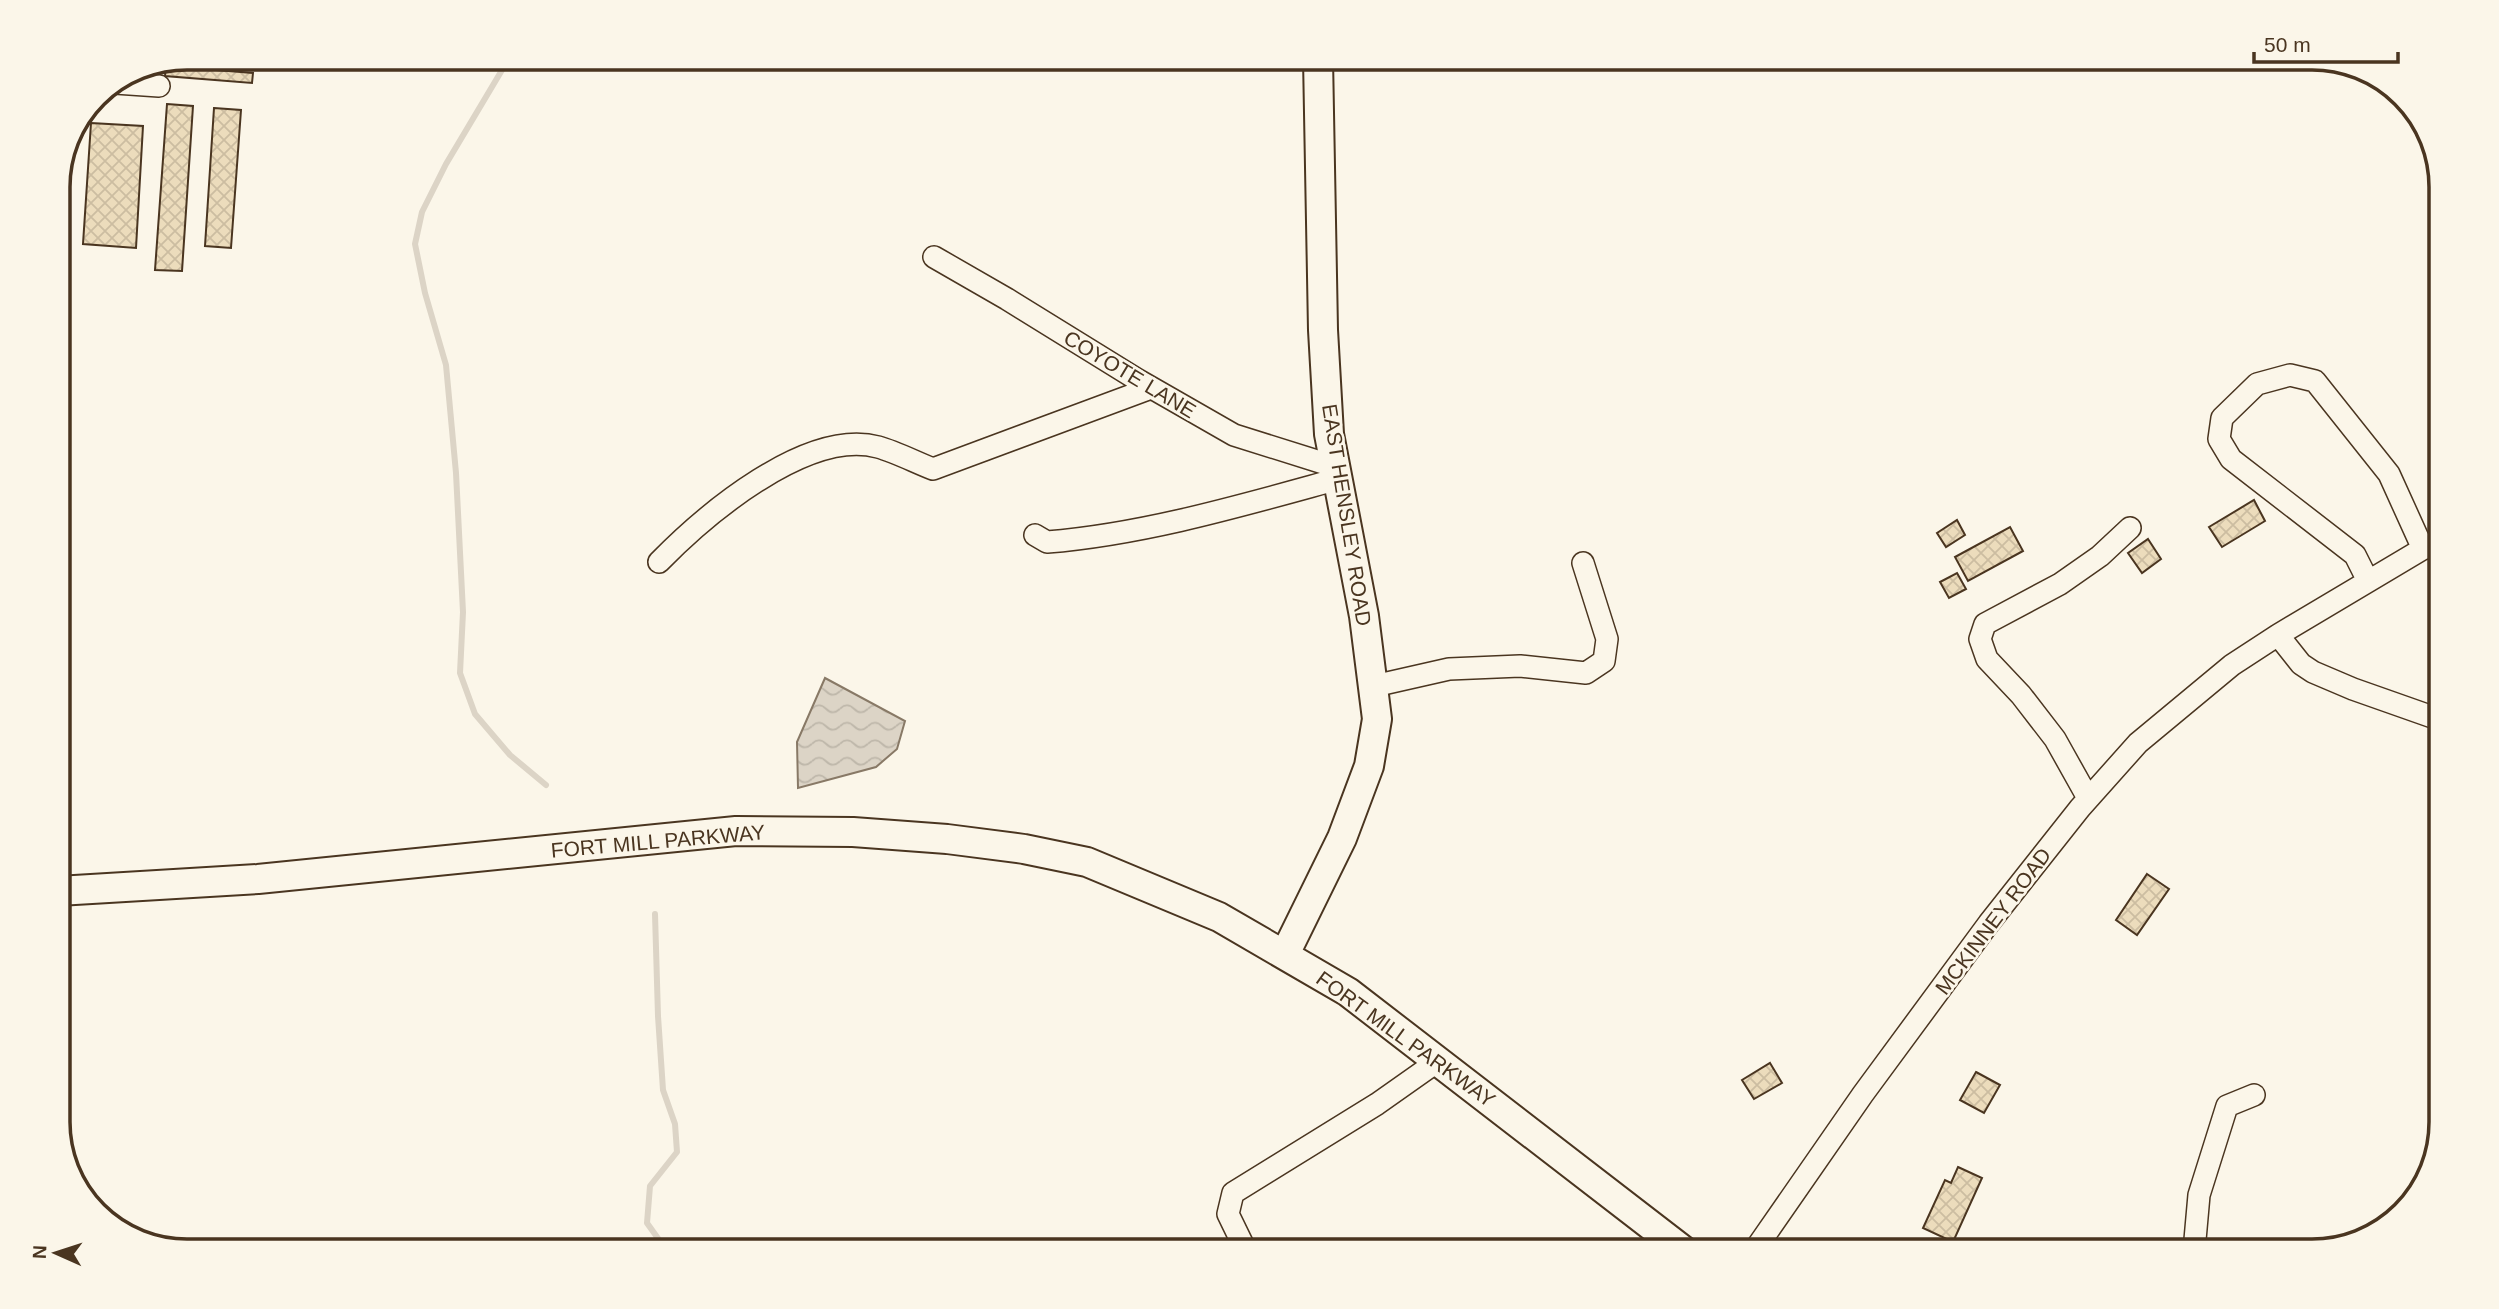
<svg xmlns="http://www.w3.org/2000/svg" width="2499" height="1309" font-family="Helvetica,sans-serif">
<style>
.water{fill:url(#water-waves);stroke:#887966;stroke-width:2}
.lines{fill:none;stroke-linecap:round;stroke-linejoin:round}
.stream{stroke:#dcd4c6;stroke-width:6}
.building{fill:url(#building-cross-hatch);stroke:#4a3520;stroke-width:2}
.minor-casing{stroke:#4a3520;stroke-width:24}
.major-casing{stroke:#4a3520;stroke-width:32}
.minor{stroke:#fbf6e9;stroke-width:21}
.major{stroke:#fbf6e9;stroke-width:28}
.labels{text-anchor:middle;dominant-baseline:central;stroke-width:5;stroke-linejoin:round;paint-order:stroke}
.street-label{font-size:21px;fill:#4a3520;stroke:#fbf6e9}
.rim{fill:none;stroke:#4a3520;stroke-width:3.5}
</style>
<defs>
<pattern id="water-waves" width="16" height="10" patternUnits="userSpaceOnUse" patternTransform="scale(1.75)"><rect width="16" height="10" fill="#dcd4c6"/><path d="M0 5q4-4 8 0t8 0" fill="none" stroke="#beb7aa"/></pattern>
<pattern id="building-cross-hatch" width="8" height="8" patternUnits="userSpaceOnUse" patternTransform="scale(1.75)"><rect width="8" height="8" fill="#ecdcbc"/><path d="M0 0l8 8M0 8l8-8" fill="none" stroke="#ccbda1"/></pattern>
</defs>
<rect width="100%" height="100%" fill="#fbf6e9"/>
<path class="water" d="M825 678 905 721 897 749 876 767 798 788 797 742Z"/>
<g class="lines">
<path class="stream" d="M512 58 505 65 446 164 422 212 415 244 425 293 446 365 456 473 463 612 460 673 475 714 510 755 546 785
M655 914 658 1016 663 1090 675 1124 677 1152 650 1186 647 1223 667 1251"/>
</g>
<path class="building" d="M166 66 253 73 252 83 165 76Z
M167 104 193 106 182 271 155 270Z
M214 108 241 110 231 248 205 246Z
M91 123 143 126 136 248 83 244Z
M63 167 58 232V179Z
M2254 500 2265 521 2222 547 2209 527Z
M1957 520 1965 535 1946 547 1937 533Z
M2010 527 2023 551 1968 581 1955 557Z
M2148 539 2161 559 2142 573 2128 553Z
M1957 573 1966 589 1949 598 1940 582Z
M2147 874 2169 889 2137 935 2116 920Z
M1770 1063 1782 1083 1754 1099 1742 1080Z
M1976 1072 2000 1085 1984 1113 1960 1100Z
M1958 1167 1982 1178 1953 1242 1923 1228 1945 1180 1951 1183Z"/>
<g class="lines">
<defs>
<path id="minor" d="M115 83 159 86
M934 257 1007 299 1138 380 1234 435 1336 467
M1035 535 1047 542C1145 534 1243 505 1338 479
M659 562C705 515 807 428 878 447 896 452 915 462 933 469L1151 388
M2368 581 2355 555 2231 459 2219 439 2222 418 2257 384 2290 375 2315 381 2389 474 2423 549
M2278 635 2301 664 2313 672 2353 689 2441 720
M1374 686 1449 669 1520 666 1586 673 1604 661 1607 639 1583 563
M2088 798 2055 739 2021 695 1987 659 1980 639 1985 624 2060 584 2100 556 2130 528
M1246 1251 1228 1214 1233 1193 1377 1104 1438 1061
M1754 1251 1863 1094 1989 923 2080 808 2138 743 2232 665 2278 635 2441 538
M2194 1251 2199 1195 2227 1106 2254 1095"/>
<path id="major" d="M58 891 258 879 736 831 853 832 947 839 1024 849 1087 862 1219 917 1348 992 1684 1251
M1285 954 1342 838 1369 766 1377 719 1364 616 1329 434 1323 330 1318 58"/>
</defs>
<use href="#minor" class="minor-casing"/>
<use href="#major" class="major-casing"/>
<use href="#minor" class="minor"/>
<use href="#major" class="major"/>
</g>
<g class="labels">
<g class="street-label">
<text transform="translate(1130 374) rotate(31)">COYOTE LANE</text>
<text transform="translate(1347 515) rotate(81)">EAST HENSLEY ROAD</text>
<text transform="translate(658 841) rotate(-5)">FORT MILL PARKWAY</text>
<text transform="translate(1993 921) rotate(-53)">MCKINNEY ROAD</text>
<text transform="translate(1406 1039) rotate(36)">FORT MILL PARKWAY</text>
</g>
</g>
<path d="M0 0H2499V1309H0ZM187 70H2312A117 117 0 0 1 2429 187V1122A117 117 0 0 1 2312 1239H187A117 117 0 0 1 70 1122V187A117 117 0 0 1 187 70Z" fill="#fbf6e9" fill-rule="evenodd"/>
<path class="rim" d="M187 70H2312A117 117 0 0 1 2429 187V1122A117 117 0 0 1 2312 1239H187A117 117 0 0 1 70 1122V187A117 117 0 0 1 187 70Z"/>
<g transform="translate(56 1253) rotate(273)" stroke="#fbf6e9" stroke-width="5" paint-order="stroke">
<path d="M0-5L12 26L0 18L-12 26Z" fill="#4a3520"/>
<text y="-10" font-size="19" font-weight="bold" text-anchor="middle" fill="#4a3520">N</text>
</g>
<path d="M2254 52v10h144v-10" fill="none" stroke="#4a3520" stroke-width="3.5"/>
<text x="2264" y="52" font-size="21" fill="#4a3520" stroke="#fbf6e9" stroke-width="5" paint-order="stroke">50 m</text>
</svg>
